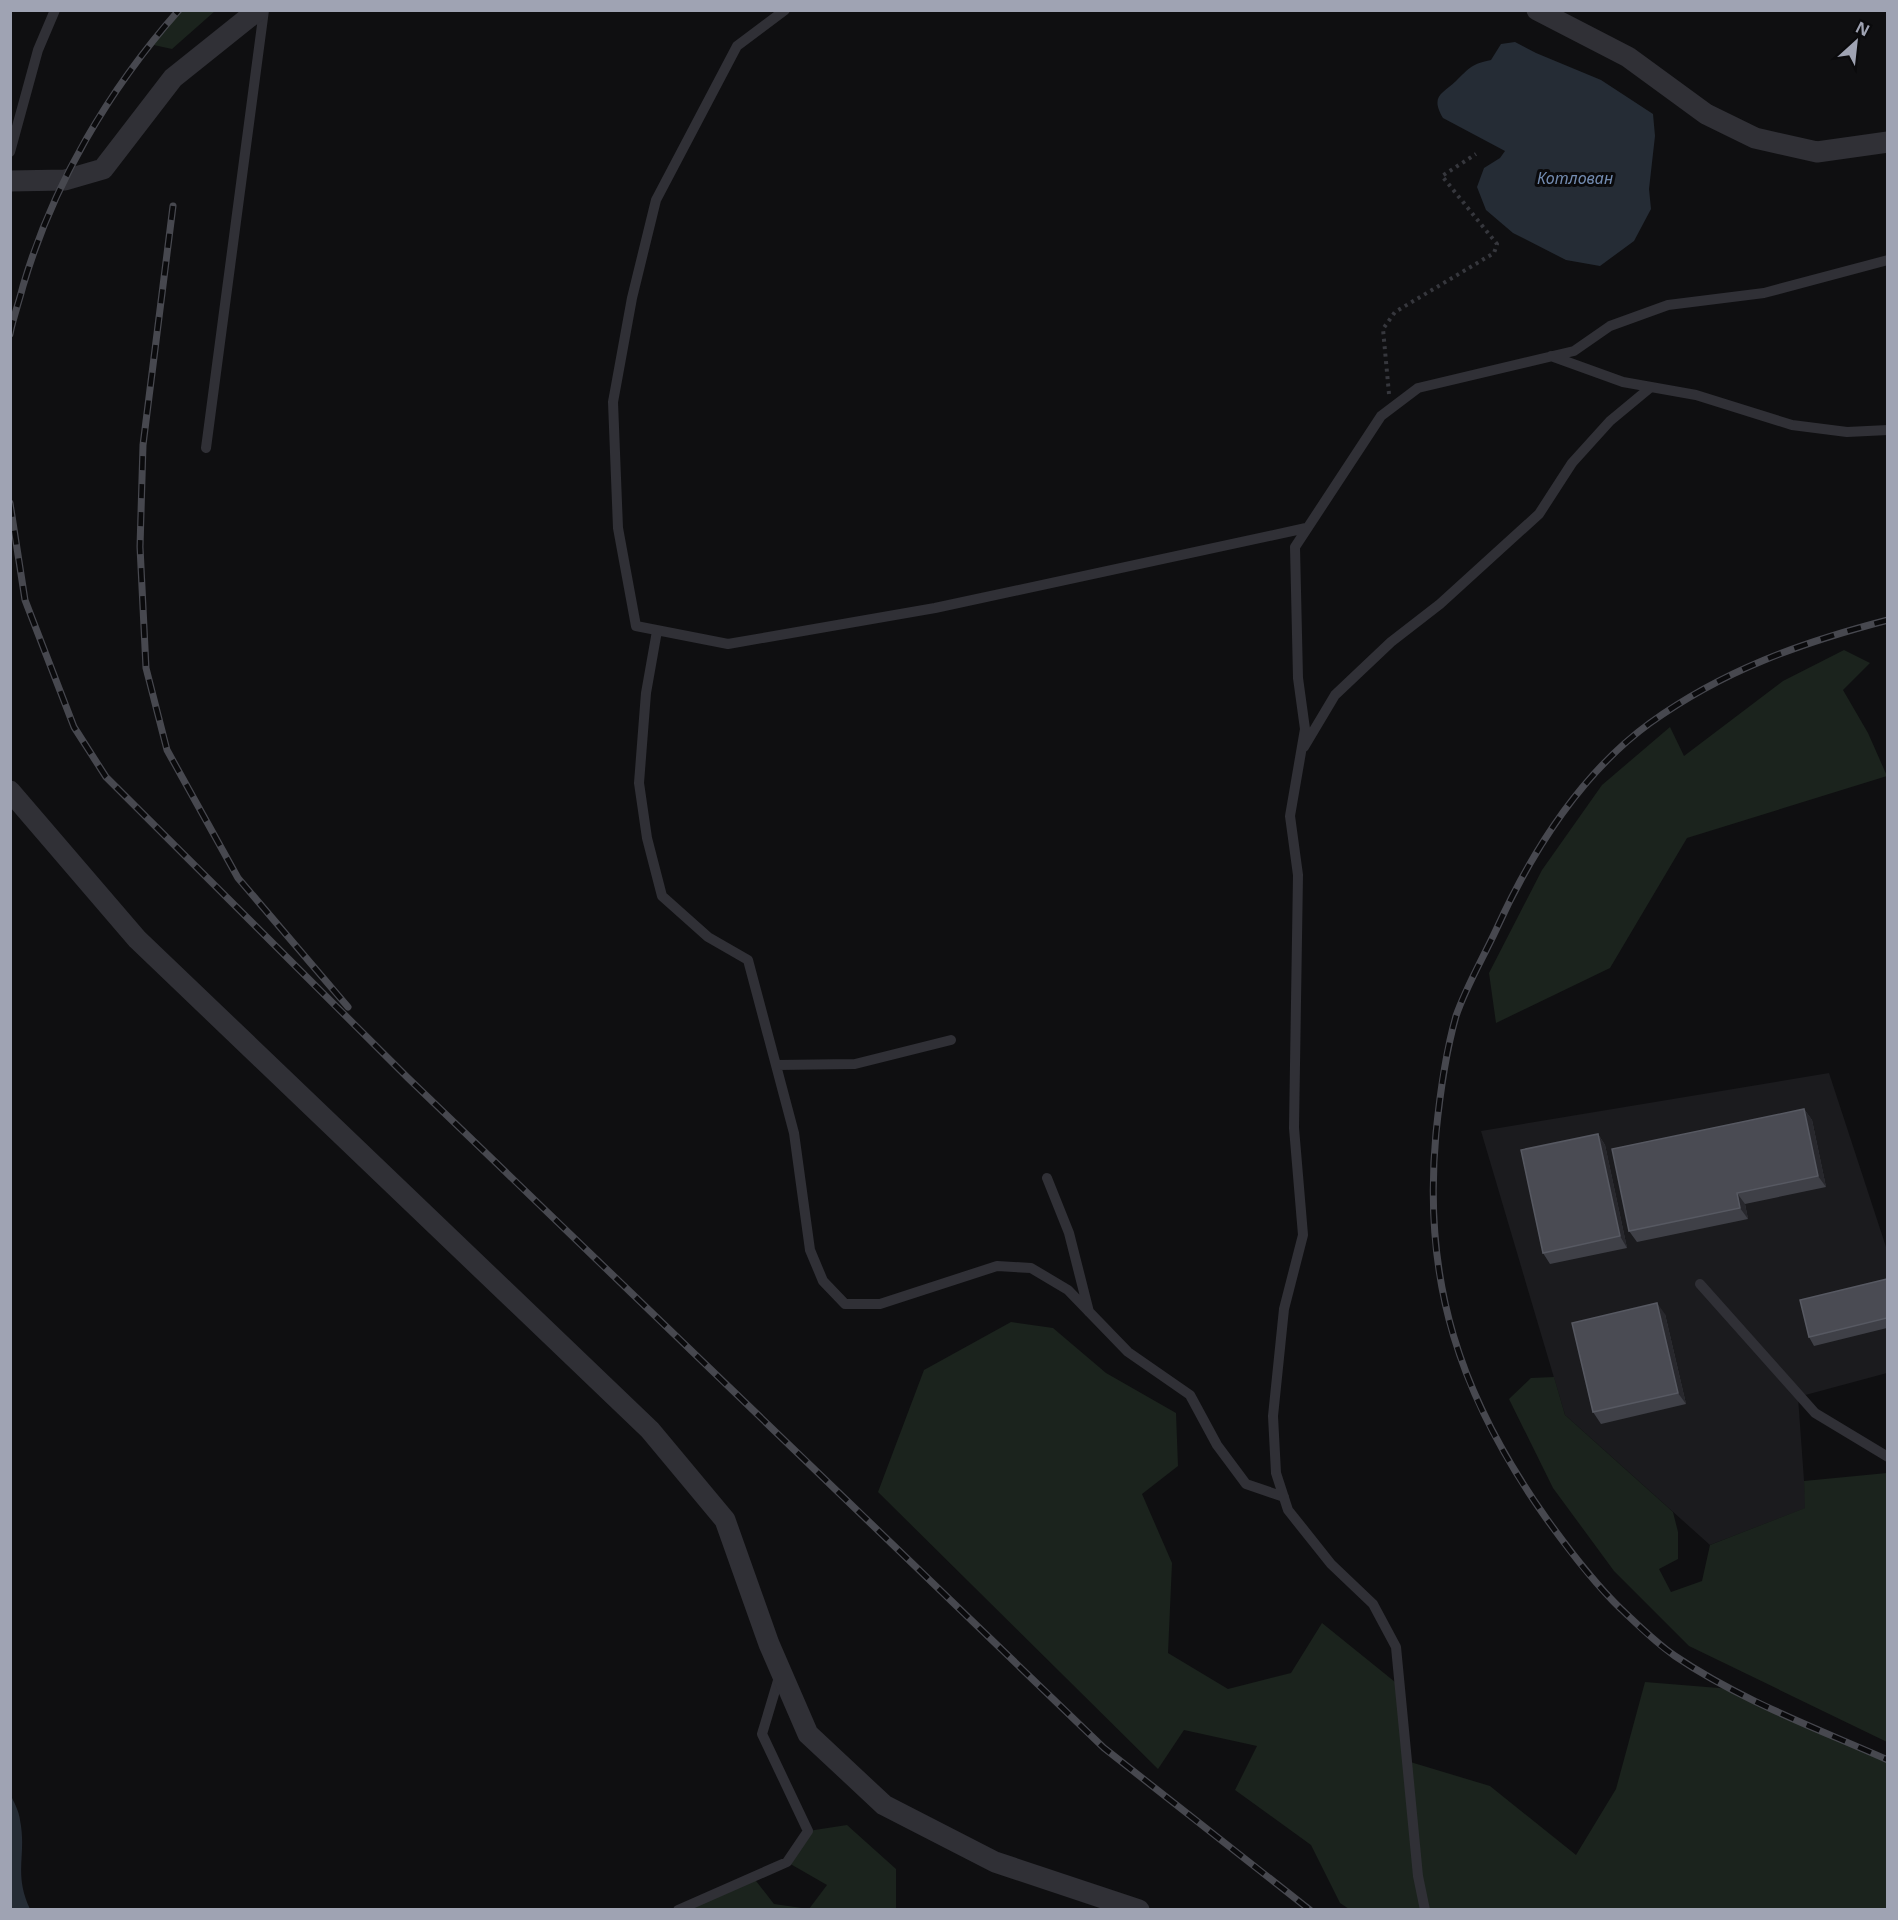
<svg xmlns="http://www.w3.org/2000/svg" width="1898" height="1920" font-family="'Noto Sans',sans-serif">
<style>
.built{fill:#1b1b1e}
.green{fill:#1b231d}
.water{fill:#252c35}
.lines{fill:none;stroke-linecap:round;stroke-linejoin:round}
.path{stroke:#36373d;stroke-width:4;stroke-dasharray:3 4.5;stroke-linecap:butt}
.lane{stroke:#303036;stroke-width:10}
.street{stroke:#303036;stroke-width:21}
.rail-casing{stroke:#47484f;stroke-width:7}
.rail{stroke:#0a0a0c;stroke-width:4.5;stroke-dasharray:14;stroke-linecap:butt}
.wall{fill:#3f4047}
.shaded-wall{fill:#28282d}
.building{fill:#4a4b53;stroke:#575962;stroke-width:1.5}
.labels{text-anchor:middle;dominant-baseline:central;stroke-width:6;stroke-linejoin:round;paint-order:stroke}
.water-label{font-size:16px;font-style:italic;fill:#738cb1;stroke:#0a0a0c}
</style>
<rect width="100%" height="100%" fill="#0f0f11"/>
<path class="built" d="M1829 1073 1887 1250V1373L1798 1397 1806 1508 1710 1545 1565 1415 1481 1131Z"/>
<path class="green" d="M179 11H215L172 49 149 44Z
M1844 650 1870 663 1843 690 1868 733 1887 776 1687 838 1610 968 1496 1023 1489 973 1542 870 1602 785 1670 727 1684 756 1783 681Z
M1011 1322 1053 1328 1106 1373 1176 1413 1178 1466 1142 1494 1172 1563 1168 1653 1228 1689 1291 1673 1322 1623 1400 1686 1407 1761 1490 1786 1576 1855 1616 1789 1645 1682 1731 1689 1887 1760V1909H1349L1340 1903 1311 1845 1235 1790 1257 1746 1184 1730 1158 1769 878 1492 924 1370Z
M1554 1377 1565 1415 1673 1512 1678 1532V1559L1659 1569 1671 1592 1702 1581 1710 1545 1805 1508 1804 1481 1887 1473V1742L1689 1646 1614 1571 1553 1488 1509 1399 1531 1378Z
M847 1825 896 1869V1909L687 1910 753 1877 774 1904 809 1909 827 1885 787 1862 808 1831Z"/>
<path class="water" d="M1515 42 1536 53 1601 80 1653 114 1655 136 1649 189 1651 209 1634 241 1600 266 1566 260 1513 233 1486 210 1477 187 1484 168 1500 158 1505 151 1443 118C1430 96 1442 94 1456 81 1470 67 1472 64 1491 60L1501 44Z
M10 1794C14 1802 19 1811 20 1820 27 1855 13 1873 30 1909H11Z"/>
<g class="lines">
<path class="path" d="M1389 394 1383 329 1395 312 1494 253 1497 244 1442 176 1476 154"/>
<path class="lane" d="M785 10 737 46 656 200 632 298 613 402 618 528 636 626 728 644 935 608 1306 528
M10 152 38 50 55 10
M1551 356 1623 382 1696 395 1792 425 1847 432 1888 430
M206 448 264 10
M657 631 646 693 639 783 647 838 662 896 708 937 748 960 794 1133 810 1250 823 1281 845 1304H880L997 1266 1031 1268 1068 1290 1128 1352 1190 1395 1217 1445 1246 1484 1284 1497
M1304 747 1335 695 1391 642 1440 604 1539 514 1572 463 1610 421 1651 387
M777 1065 855 1064 951 1040
M1047 1178 1069 1233 1089 1312
M1700 1284 1815 1413 1888 1457
M678 1910 787 1862 808 1831 762 1734 780 1674
M1425 1910 1418 1876 1396 1647 1373 1604 1331 1564 1288 1510 1276 1473 1273 1416 1284 1309 1303 1235 1294 1128 1298 875 1290 816 1305 729 1298 678 1295 547 1381 416 1418 388 1574 351 1610 326 1668 305 1764 293 1888 260"/>
<path class="street" d="M1537 10 1628 57 1706 114 1755 138 1817 152 1888 142
M10 181 65 180 103 169 173 78 258 10
M10 791 137 939 650 1430 725 1520 769 1644 808 1734 884 1805 995 1862 1139 1910"/>
<defs>
<path id="rail" d="M173 206 143 445 140 547 146 668 167 750 238 878 348 1007
M10 334C13 318 19 302 23 286 53 184 109 89 179 10
M10 503 25 600 74 727 106 777 408 1078 1104 1748 1310 1910
M1888 620C1800 643 1724 670 1650 723 1580 774 1531 853 1496 930 1483 958 1466 987 1456 1016 1445 1055 1440 1093 1436 1133 1422 1282 1460 1396 1546 1518 1569 1550 1593 1582 1621 1609 1638 1625 1656 1643 1675 1656 1740 1700 1816 1728 1888 1760"/>
</defs>
<use href="#rail" class="rail-casing"/>
<use href="#rail" class="rail"/>
</g>
<path class="wall" d="M1804 1109 1812 1120 1826 1187 1745 1204 1748 1219 1637 1242 1629 1231Z
M1598 1134 1605 1145 1627 1248 1550 1264 1543 1253Z
M1887 1279V1328L1814 1346 1809 1337Z
M1665 1314 1686 1404 1601 1424 1593 1412Z"/>
<path class="shaded-wall" d="M1804 1109 1812 1120 1826 1187 1818 1176Z
M1598 1134 1605 1145 1627 1248 1620 1236Z
M1737 1193 1745 1204 1748 1219 1740 1208Z
M1657 1303 1665 1314 1686 1404 1678 1393Z"/>
<path class="building" d="M1804 1109 1818 1176 1737 1193 1740 1208 1629 1231 1612 1149Z
M1598 1134 1620 1236 1543 1253 1521 1150Z
M1887 1279V1318L1809 1337 1800 1300Z
M1657 1303 1678 1393 1593 1412 1572 1323Z"/>
<g class="labels">
<g class="water-label">
<text x="1575" y="178">Котлован</text>
</g>
</g>
<rect width="1898" height="1920" fill="none" stroke="#9fa3b3" stroke-width="24"/>
<g transform="translate(1856 42) rotate(27)" stroke="#0a0a0c" stroke-width="4.5" paint-order="stroke">
<path d="M0-4.5L10 22L0 15L-10 22Z" fill="#9fa3b3"/>
<text y="-9" font-size="16" font-weight="bold" text-anchor="middle" fill="#9fa3b3">N</text>
</g>
</svg>
